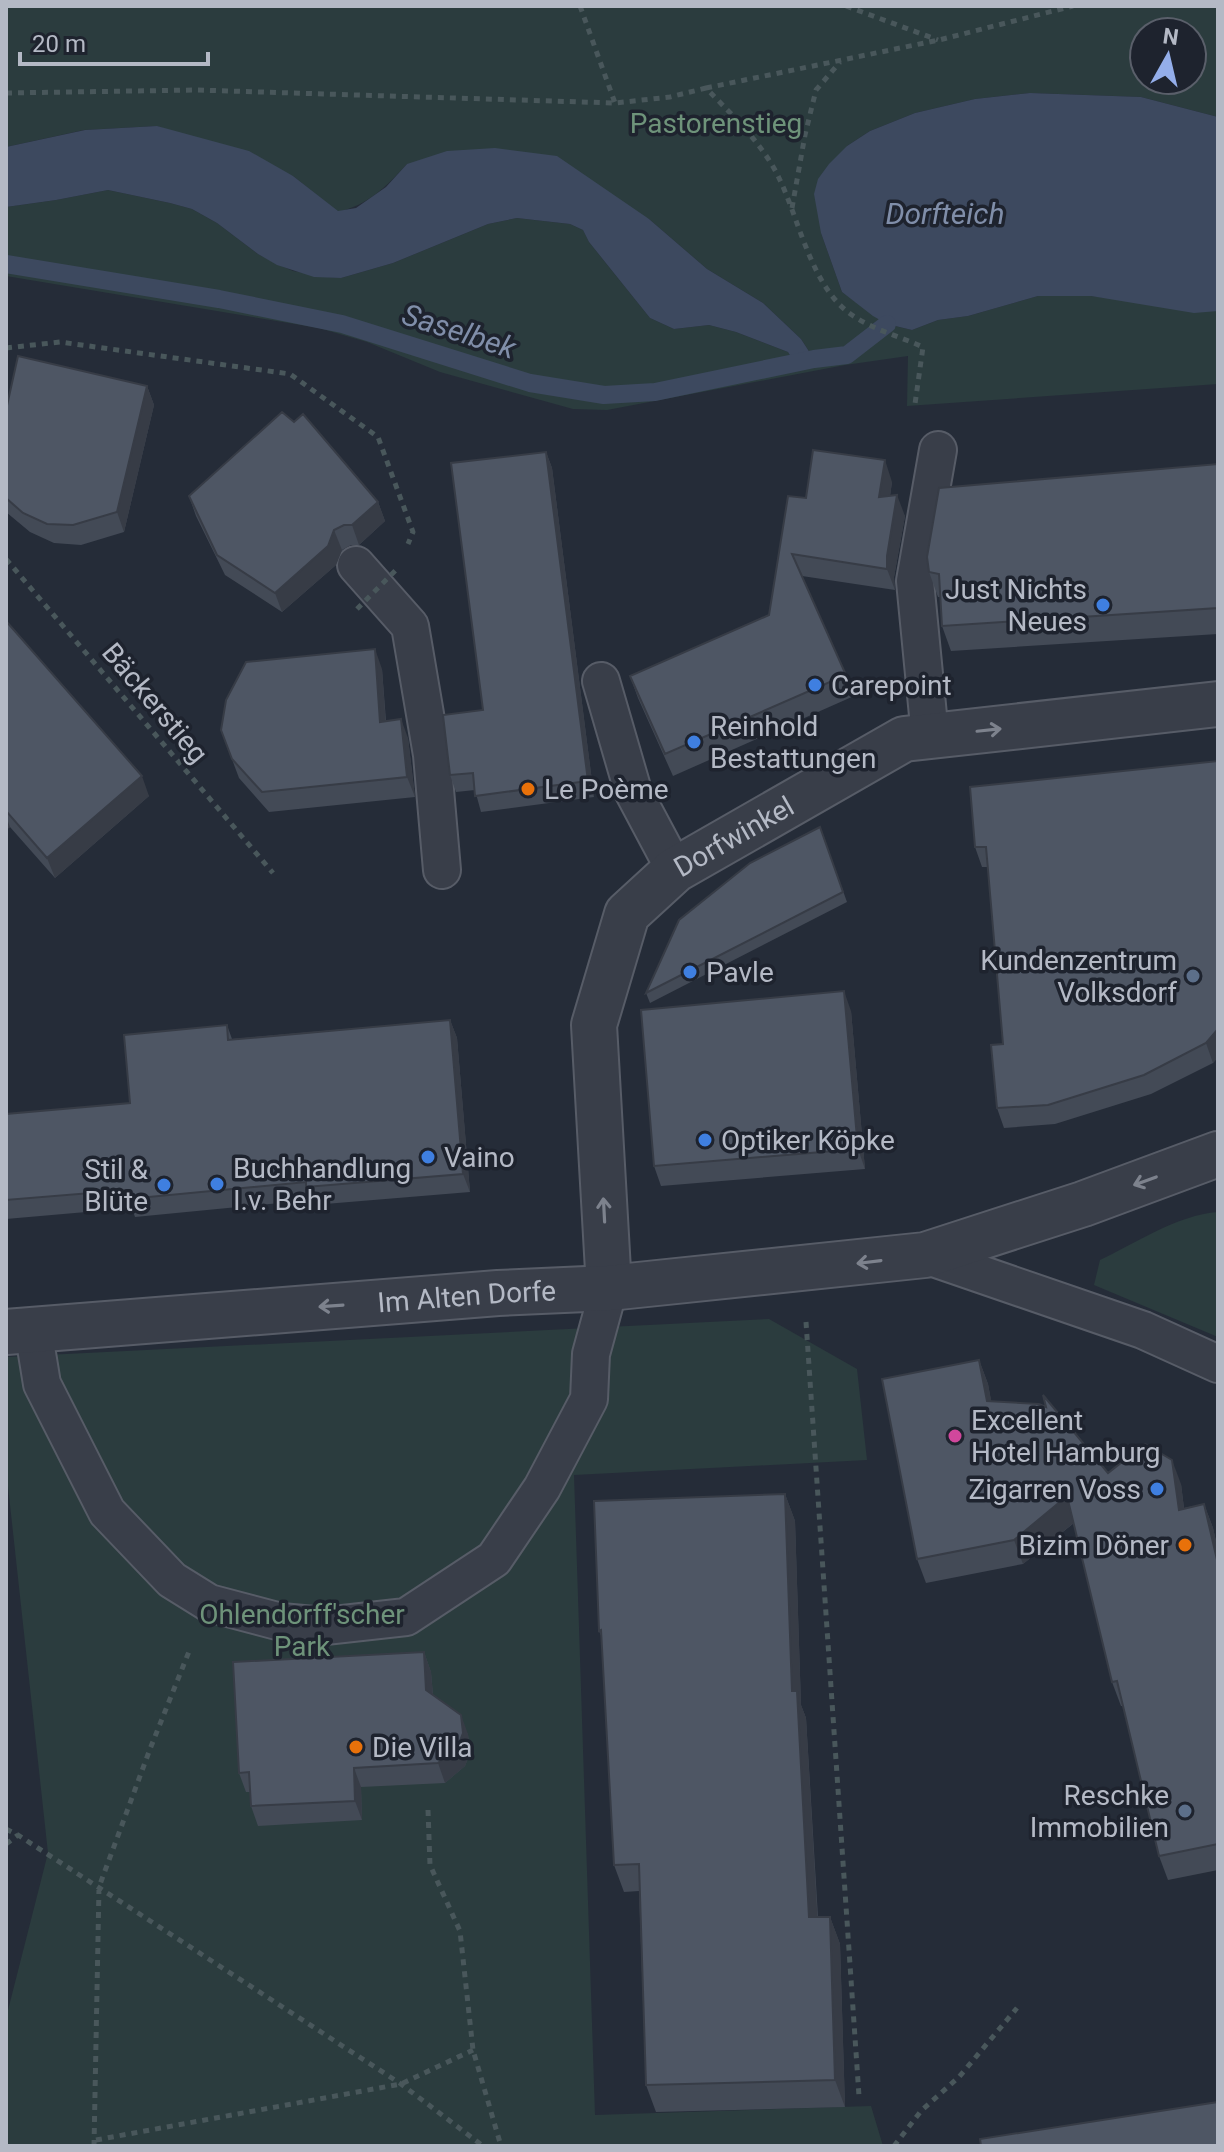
<svg xmlns="http://www.w3.org/2000/svg" width="1224" height="2152" font-family="Roboto,sans-serif">
<style>
.green{fill:#2b3c3e;fill-rule:evenodd}
.water{fill:#3d495f}
.lines{fill:none;stroke-linecap:round;stroke-linejoin:round}
.stream{stroke:#3d495f;stroke-width:18}
.service-casing{stroke:#575c67;stroke-width:40}
.minor-casing{stroke:#575c67;stroke-width:48}
.path{stroke:#49575b;stroke-width:5;stroke-dasharray:6 6;stroke-linecap:butt}
.service{stroke:#393e49;stroke-width:36}
.minor{stroke:#393e49;stroke-width:44}
.path-bridge{stroke:#49575b;stroke-width:5;stroke-dasharray:6 6;stroke-linecap:butt}
.wall{fill:#434a56}
.shaded-wall{fill:#373c46}
.building{fill:#4e5664;stroke:#373c46;stroke-width:2}
.oneway{stroke:#7d828d}
.shop-dot{fill:#3f7fe0;stroke:#1e232e;stroke-width:3}
.food-dot{fill:#e8710a;stroke:#1e232e;stroke-width:3}
.service-dot{fill:#5c6f8a;stroke:#1e232e;stroke-width:3}
.hotel-dot{fill:#d1479c;stroke:#1e232e;stroke-width:3}
.labels{text-anchor:middle;dominant-baseline:central;stroke-width:7;stroke-linejoin:round;paint-order:stroke}
.park-label{font-size:28px;fill:#6e937a;stroke:#1e232e}
.poi-label{font-size:28px;fill:#b4b9c5;stroke:#1e232e;text-anchor:start}
.street-label{font-size:28px;fill:#b4b9c5;stroke:#1e232e}
.water-label{font-size:30px;font-style:italic;fill:#808ea9;stroke:#1e232e}
</style>
<rect width="100%" height="100%" fill="#252c38"/>
<path class="green" d="M6 6H1218V117L1141 97 1030 93 975 99 915 113 870 131 847 146 821 233 842 292 887 324 912 330 938 320 968 316 1038 296H1091L1218 311V384L907 406 908 356 845 365 607 410 573 409 440 372 367 342 319 328 6 276V207L56 200 108 190 170 203 192 209 217 223 258 254 277 264 293 271 328 277 341 278 393 263 488 224 517 218 570 224 583 230 589 242 650 318 674 329 709 325 736 332 788 352 795 364 814 359 801 339 763 303 707 269 649 219 407 164C387 186 368 205 338 212L293 176 157 126 84 130 6 147ZM1144 32H1192V80H1144Z
M1218 1212V1337L1094 1285 1100 1260C1136 1243 1177 1215 1218 1212Z
M769 1319 857 1369 867 1460 574 1475 595 2115 871 2106 883 2146H6V2018L48 1853 6 1468V1357Z"/>
<path class="water" d="M1030 93 1141 97 1218 117V311L1194 313 1091 296H1038L968 316 938 320 912 330 887 324 873 316 842 292 821 233 814 194 818 179 829 164 847 146 870 131 915 113 975 99Z
M157 126 249 151 293 176 338 211 356 208 386 187 407 164 447 151 495 148 557 156 649 219 707 269 763 303 801 339 814 359 795 364 788 352 736 332 709 325 674 329 650 318 589 242 583 230 570 224 517 218 488 224 393 263 341 278 314 277 277 265 258 254 217 223 192 209 170 203 108 190 56 200 6 207V147L85 130Z"/>
<g class="lines">
<path class="stream" d="M6 264 219 299 342 324 530 383 604 395 655 392 814 359 847 355 887 324"/>
<defs>
<path id="service" d="M356 565 410 626 432 755 442 870
M601 681 633 791 675 870
M930 736 915 581 938 450
M925 1255 1143 1330 1218 1364
M33 1329 42 1384 107 1512 172 1580 209 1603 281 1622 325 1626 406 1617 494 1559 542 1488 589 1399 591 1354 609 1288"/>
<g id="minor">
<path id="s1" d="M609 1288 594 1025 627 914 675 870 904 739 1218 704"/>
<path id="s2" d="M6 1332 498 1293 609 1288 925 1255 1083 1204 1218 1154"/>
</g>
</defs>
<use href="#service" class="service-casing"/>
<use href="#minor" class="minor-casing"/>
<path class="path" d="M580 6 615 103
M846 6 938 40
M706 88 939 40 1073 6
M6 93 196 90 615 103 670 97 706 88C732 115 763 144 779 178 800 221 812 291 855 317 875 330 901 337 923 347L915 404
M792 208 805 135 816 90 840 62
M6 348 60 342 290 374 378 437 413 532 408 544
M6 559 273 873
M806 1322 859 2096
M428 1810 430 1865 460 1931 473 2050 501 2146
M6 1829 18 1835 401 2084 483 2146
M6 1844 18 1835
M96 2140 401 2084 473 2050
M94 2146 99 1887 150 1749 190 1649
M894 2146 921 2111 959 2077 1017 2008"/>
<use href="#service" class="service"/>
<use href="#minor" class="minor"/>
<path class="path-bridge" d="M357 609 396 570"/>
</g>
<path class="wall" d="M147 386 154 405 124 532 81 545 54 543 30 532 6 512V410Z
M546 452 552 468 594 797 481 812 475 790 456 792 450 775 483 710Z
M1218 464V634L951 651 942 626 940 597H938L929 572Z
M892 482 890 496 905 516 894 577 895 590 802 576 846 675 854 696 673 776 638 698 630 676 769 615 806 498Z
M189 496 378 502 385 521 359 545H351L342 550 336 565 282 612 225 575 196 516Z
M6 621 149 796 55 878 10 827 6 830Z
M382 669 386 721 408 738 415 797 269 812 239 778 221 730Z
M1218 761V1057L1213 1063 1151 1094 1055 1124 1004 1128 997 1108 1003 1044 988 867H982L975 847Z
M820 827 847 902 650 1003 646 993Z
M851 1011 865 1169 661 1186 654 1166Z
M450 1020 457 1038 470 1192 313 1205 311 1200 135 1217 132 1208 6 1219V1114L130 1103 227 1025 232 1039Z
M979 1360 988 1384 991 1401 1108 1473 1181 1484 1184 1508 1204 1504 1213 1528 1218 1550V1870L1168 1880 1159 1856 1123 1706H1121L1112 1682 1074 1523 1023 1564 926 1583 917 1559Z
M785 1494 795 1521 801 1705 806 1718 818 1917H830L840 1944 845 2107 656 2112 646 2085 639 1891 624 1892 614 1865 602 1638 599 1631Z
M424 1652 431 1672 433 1695 468 1734 470 1753 465 1766 445 1783 361 1787 362 1820 258 1826 251 1806 250 1792H246L239 1773Z"/>
<path class="shaded-wall" d="M147 386 154 405 124 532 117 512Z
M546 452 552 468 594 797 588 781Z
M885 460 892 482 887 518 879 497Z
M897 495 905 516 894 577 895 590 887 569V556Z
M378 502 385 521 359 545 352 525Z
M334 530 342 550 336 565 282 612 275 593Z
M375 649 382 669 387 741 380 722Z
M401 719 408 738 415 797 407 777Z
M142 776 149 796 55 878 47 858Z
M6 816 10 827 6 830Z
M844 991 851 1011 865 1169 858 1149Z
M450 1020 457 1038 470 1192 463 1174Z
M1218 1029V1057L1213 1063 1206 1043Z
M979 1360 988 1384 996 1425 987 1401Z
M1172 1460 1181 1484 1187 1534 1179 1510Z
M785 1494 795 1521 801 1705 806 1718 819 1944 809 1917 792 1691Z
M1067 1496 1076 1521 1023 1564 1014 1540Z
M1204 1504 1213 1528 1218 1550V1564Z
M424 1652 431 1672 434 1710 426 1690Z
M461 1715 468 1734 470 1753 465 1766 445 1783 438 1763Z
M354 1768 361 1787 362 1820 355 1801Z
M830 1917 840 1944 845 2107 835 2080Z"/>
<path class="building" d="M18 356 147 386 117 512 73 525 47 524 23 513 6 498V410Z
M282 412 294 422 303 414 378 502 352 525H344L334 530 328 546 275 593 217 555 189 496Z
M813 450 885 460 879 497 897 495 887 556V569L792 554 846 675 665 754 630 676 769 615 788 496 806 498Z
M546 452 588 781 475 796 473 773 450 775 443 715 483 710 451 463Z
M1218 464V608L942 626 939 574 929 572 927 557 939 488Z
M6 621 142 776 47 858 6 811Z
M375 649 380 722 401 719 407 777 262 792 232 759 221 730 226 700 246 662Z
M1218 761V1029L1206 1043 1144 1075 1048 1105 997 1108 991 1045 1003 1044 986 847H975L970 787Z
M820 827 843 892 646 993 679 920 750 863Z
M844 991 858 1149 654 1166 641 1010Z
M450 1020 463 1174 306 1187V1182L128 1199 127 1190 6 1200V1114L130 1103 124 1035 227 1025 228 1040Z
M979 1360 987 1401 1039 1404 1046 1407 1043 1395 1108 1473 1145 1444 1172 1460 1179 1510 1204 1504 1218 1564V1844L1159 1856 1117 1681 1112 1682 1067 1496 1014 1540 917 1559 882 1379Z
M785 1494 792 1691H797L809 1917H830L835 2080 646 2085 639 1864 614 1865 601 1630 599 1631 594 1501Z
M424 1652 426 1690 461 1715 463 1733 458 1746 438 1763 354 1768 355 1801 251 1806 249 1772 239 1773 233 1662Z
M1218 2102V2146H981L980 2139Z"/>
<defs><path id="oneway-shaft" d="M-6 0H5M1.5-3L5.5 0L1.5 3" fill="none" stroke-width="1.6" stroke-linecap="round" stroke-linejoin="round" transform="scale(2)"/></defs>
<g class="oneway">
<use href="#oneway-shaft" transform="translate(989 730) rotate(-6)"/>
<use href="#oneway-shaft" transform="translate(1145 1181) rotate(160)"/>
<use href="#oneway-shaft" transform="translate(604 1210) rotate(-93)"/>
<use href="#oneway-shaft" transform="translate(869 1262) rotate(173)"/>
<use href="#oneway-shaft" transform="translate(331 1306) rotate(176)"/>
</g>
<g class="shop-dot">
<circle cx="1103" cy="605" r="8"/>
<circle cx="815" cy="685" r="8"/>
<circle cx="694" cy="742" r="8"/>
<circle cx="690" cy="972" r="8"/>
<circle cx="705" cy="1140" r="8"/>
<circle cx="428" cy="1157" r="8"/>
<circle cx="217" cy="1184" r="8"/>
<circle cx="164" cy="1185" r="8"/>
<circle cx="1157" cy="1489" r="8"/>
</g>
<g class="food-dot">
<circle cx="528" cy="789" r="8"/>
<circle cx="1185" cy="1545" r="8"/>
<circle cx="356" cy="1747" r="8"/>
</g>
<g class="service-dot">
<circle cx="1193" cy="976" r="8"/>
<circle cx="1185" cy="1811" r="8"/>
</g>
<circle class="hotel-dot" cx="955" cy="1436" r="8"/>
<g class="labels">
<g class="park-label">
<text x="716" y="123">Pastorenstieg</text>
<text x="302" y="1614">Ohlendorff'scher<tspan x="302" dy="32">Park</tspan></text>
</g>
<g class="poi-label">
<text x="1087" y="589" text-anchor="end">Just Nichts<tspan x="1087" dy="32">Neues</tspan></text>
<text x="831" y="685">Carepoint</text>
<text x="710" y="726">Reinhold<tspan x="710" dy="32">Bestattungen</tspan></text>
<text x="544" y="789">Le Poème</text>
<text x="1177" y="960" text-anchor="end">Kundenzentrum<tspan x="1177" dy="32">Volksdorf</tspan></text>
<text x="706" y="972">Pavle</text>
<text x="721" y="1140">Optiker Köpke</text>
<text x="444" y="1157">Vaino</text>
<text x="233" y="1168">Buchhandlung<tspan x="233" dy="32">I.v. Behr</tspan></text>
<text x="148" y="1169" text-anchor="end">Stil &amp;<tspan x="148" dy="32">Blüte</tspan></text>
<text x="971" y="1420">Excellent<tspan x="971" dy="32">Hotel Hamburg</tspan></text>
<text x="1141" y="1489" text-anchor="end">Zigarren Voss</text>
<text x="1169" y="1545" text-anchor="end">Bizim Döner</text>
<text x="372" y="1747">Die Villa</text>
<text x="1169" y="1795" text-anchor="end">Reschke<tspan x="1169" dy="32">Immobilien</tspan></text>
</g>
<g class="street-label">
<text transform="translate(155 703) rotate(50)">Bäckerstieg</text>
<text stroke="none"><textPath href="#s1" startOffset="512">Dorfwinkel</textPath></text>
<text stroke="none"><textPath href="#s2" startOffset="462">Im Alten Dorfe</textPath></text>
</g>
<g class="water-label">
<text x="945" y="213">Dorfteich</text>
<text transform="translate(459 331) rotate(18)">Saselbek</text>
</g>
</g>
<rect width="1224" height="2152" fill="none" stroke="#b4b9c5" stroke-width="16"/>
<g transform="translate(1168 56) rotate(8)"><circle r="38" fill="#1e232e" stroke="#5a5f6a" stroke-width="2"/>
<path d="M0-6L14 30L0 20L-14 30Z" fill="#94aeea"/>
<text y="-12" font-size="22" font-weight="bold" text-anchor="middle" fill="#b4b9c5">N</text>
</g>
<path d="M20 52v12h188v-12" fill="none" stroke="#b4b9c5" stroke-width="4"/>
<text x="32" y="52" font-size="24" fill="#b4b9c5" stroke="#1e232e" stroke-width="6" paint-order="stroke">20 m</text>
</svg>
